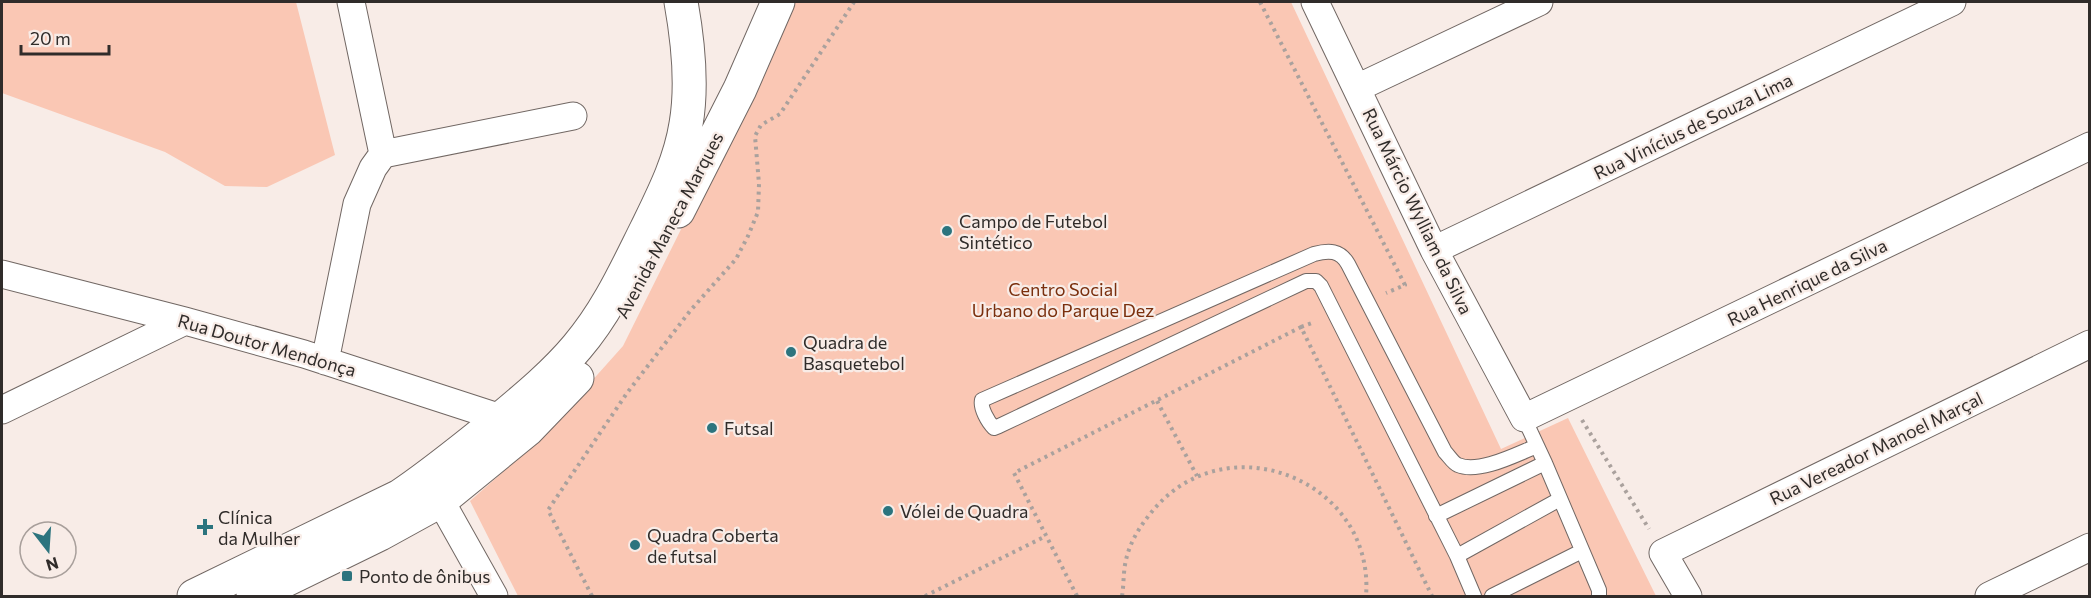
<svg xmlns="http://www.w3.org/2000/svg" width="2091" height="598" font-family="Commissioner,sans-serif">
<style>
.green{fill:#fac7b4}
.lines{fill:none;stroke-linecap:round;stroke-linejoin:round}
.service-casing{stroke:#716763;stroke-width:16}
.minor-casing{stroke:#716763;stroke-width:29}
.secondary-casing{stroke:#716763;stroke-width:35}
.path{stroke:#aaa19d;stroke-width:4;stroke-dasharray:3 4.5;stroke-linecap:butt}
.service{stroke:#fff;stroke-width:14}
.minor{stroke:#fff;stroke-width:27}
.secondary{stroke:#fff;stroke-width:33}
.poi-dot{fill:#2c747e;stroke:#f8ece7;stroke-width:2}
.labels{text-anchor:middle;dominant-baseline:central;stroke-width:4.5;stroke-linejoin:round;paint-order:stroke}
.street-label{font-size:18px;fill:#302c2a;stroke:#f8ece7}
.poi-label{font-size:18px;fill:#302c2a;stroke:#f8ece7;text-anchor:start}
.park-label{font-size:18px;fill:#7a2f0d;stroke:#f8ece7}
</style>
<rect width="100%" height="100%" fill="#f8ece7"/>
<path class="green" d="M2 2H296L335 155 267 187 225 186 165 152 2 93Z
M794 2H1291L1501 449 1568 418 1656 596H518L470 501 539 440 623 346Z"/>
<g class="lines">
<defs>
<path id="service" d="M1524 418 1545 463 1599 590V596
M1436 516 1545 463
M1457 556 1560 499
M1474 596 1457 556 1321 286 1316 281H1306L999 426 994 428C988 422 980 408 982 400L1314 254C1329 250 1340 250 1348 264L1445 452C1449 456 1453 463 1458 465 1479 474 1517 454 1537 446
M1492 596 1582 551"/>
<path id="minor" d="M351 2 383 154
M1315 2 1434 250 1524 418 2090 146
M1357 88 1539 2
M1434 250 1952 2
M2 274 185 321 304 354 501 418 515 425
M325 361 357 204 373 168 383 154 573 116
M2 410 185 321
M430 482 494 596
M1688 596 1663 553 2090 344
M1989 596 2090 547"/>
<path id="secondary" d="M678 211 740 89 778 2
M194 596 400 496C430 476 458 453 487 430 518 404 551 378 577 347 607 312 626 270 646 230 663 195 680 162 686 124 693 84 688 41 681 2
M253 596 380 534 440 501 527 430 577 378"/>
</defs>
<use href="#service" class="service-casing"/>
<use href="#minor" class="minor-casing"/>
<use href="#secondary" class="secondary-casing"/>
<path class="path" d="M1260 2 1405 285 1386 293
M1301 327 1315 322
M1157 401 1197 476
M1582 420 1649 529
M592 596 548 510 627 393 690 311 736 259 748 236 758 212 759 184 755 136 761 125 780 114 854 2
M925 596 1046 536
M1077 596 1014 473 1301 327 1432 596
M1122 596C1124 585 1123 572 1126 560 1130 541 1142 523 1155 508 1230 422 1375 482 1366 596"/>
<use href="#service" class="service"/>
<use href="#minor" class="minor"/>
<use href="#secondary" class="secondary"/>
</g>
<g class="poi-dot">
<circle cx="947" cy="231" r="6"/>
<circle cx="791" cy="352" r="6"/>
<circle cx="712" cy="428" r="6"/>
<circle cx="888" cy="511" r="6"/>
<path d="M202 518h6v6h6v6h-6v6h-6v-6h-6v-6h6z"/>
<circle cx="635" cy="545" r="6"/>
<rect x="341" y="570" width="12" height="12" rx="3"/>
</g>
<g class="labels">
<g class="street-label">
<text transform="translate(1693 126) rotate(-26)">Rua Vinícius de Souza Lima</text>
<text transform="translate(1418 211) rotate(64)">Rua Márcio Wylliam da Silva</text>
<text transform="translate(669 225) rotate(-62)">Avenida Maneca Marques</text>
<text transform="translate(1807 282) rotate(-26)">Rua Henrique da Silva</text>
<text transform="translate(267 345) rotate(16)">Rua Doutor Mendonça</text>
<text transform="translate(1876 448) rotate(-26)">Rua Vereador Manoel Marçal</text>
</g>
<g class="poi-label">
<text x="959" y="221">Campo de Futebol<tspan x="959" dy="21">Sintético</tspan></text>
<text x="803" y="342">Quadra de<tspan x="803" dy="21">Basquetebol</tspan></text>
<text x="724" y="428">Futsal</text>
<text x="900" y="511">Vólei de Quadra</text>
<text x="218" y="517">Clínica<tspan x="218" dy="21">da Mulher</tspan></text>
<text x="647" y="535">Quadra Coberta<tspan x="647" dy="21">de futsal</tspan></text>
<text x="359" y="576">Ponto de ônibus</text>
</g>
<g class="park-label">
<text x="1063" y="289">Centro Social<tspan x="1063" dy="21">Urbano do Parque Dez</tspan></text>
</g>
</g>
<rect width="2091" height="598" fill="none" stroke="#302c2a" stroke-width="6"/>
<g transform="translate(48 550) rotate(163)"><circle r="28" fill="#f8ece7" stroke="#a89f9b" stroke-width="1.5"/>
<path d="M0-4.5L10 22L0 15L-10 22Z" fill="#2c747e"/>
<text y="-9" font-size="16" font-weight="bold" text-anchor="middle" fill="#302c2a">N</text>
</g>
<path d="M21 45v9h88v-9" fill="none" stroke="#302c2a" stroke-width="3"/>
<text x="30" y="45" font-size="18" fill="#302c2a" stroke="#f8ece7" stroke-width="4.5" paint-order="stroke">20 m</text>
</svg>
